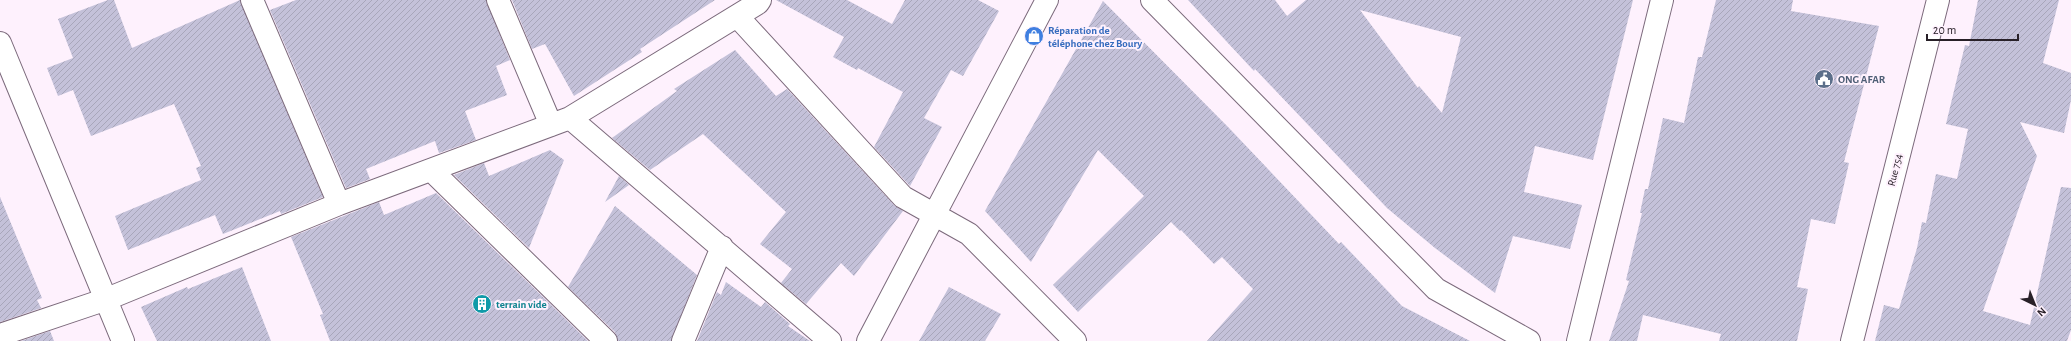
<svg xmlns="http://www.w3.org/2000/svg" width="2071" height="341" font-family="'Alegreya Sans',sans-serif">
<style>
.building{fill:url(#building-hatch);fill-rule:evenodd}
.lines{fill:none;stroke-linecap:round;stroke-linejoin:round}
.minor-casing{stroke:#7c6a7c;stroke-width:24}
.minor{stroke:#fff;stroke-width:22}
.labels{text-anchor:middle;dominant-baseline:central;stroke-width:4;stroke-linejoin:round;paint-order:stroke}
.shop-label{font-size:11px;font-weight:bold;fill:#366cbe;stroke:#fef1fd;text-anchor:start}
.service-label{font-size:11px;font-weight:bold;fill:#4e5e75;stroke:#fef1fd;text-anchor:start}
.street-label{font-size:11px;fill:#282028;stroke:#fef1fd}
.culture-label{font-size:11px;font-weight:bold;fill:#0d838f;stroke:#fef1fd;text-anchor:start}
</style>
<defs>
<pattern id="building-hatch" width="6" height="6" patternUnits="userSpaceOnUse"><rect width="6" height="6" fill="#c4c1d9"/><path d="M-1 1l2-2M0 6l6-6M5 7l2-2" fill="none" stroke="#a8a6ba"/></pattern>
</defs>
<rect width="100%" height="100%" fill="#fef1fd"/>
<path class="building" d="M108 0H114L132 48 240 0 323 197 281 214 280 211 223 234 215 215 128 250 115 216 201 180 196 168 201 166 174 104 91 136 73 90 58 96 47 68 73 58 58 19Z
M296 0H486L510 60 496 66 507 95 465 111 476 140 439 153 435 141 366 169 370 179 346 188 270 10Z
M512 0H715L640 49 642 52 574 96 545 44 532 49Z
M776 0H847L892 24 905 0H978L999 11 963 76 951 70 924 118 942 127 910 186 874 147 903 92 858 68 857 70 833 57 844 37Z
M1188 0H1275L1287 16 1306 0H1633L1593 160 1535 146 1524 192 1582 205 1570 249 1513 236 1495 293 1435 248 1387 208 1255 69 1254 71ZM1360 10 1461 37 1442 113 1419 86 1418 88Z
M1716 0H1793L1791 11 1879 26 1844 162 1849 163 1835 224 1811 219 1797 287 1808 289 1797 341H1719L1721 334 1643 315 1637 341H1609L1629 281 1626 280 1642 213H1640L1645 189H1648L1663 118 1684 123 1698 57H1702Z
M1978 0H2059L2043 63 2071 73V100L2064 133 2020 122 2037 156 1983 311 2030 325 2061 187 2071 188V330L2067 341H1875L1884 305 1899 309 1917 248 1922 222 1926 223 1936 174 1957 179 1968 129 1946 124 1965 45 1969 46Z
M1103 1 1229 128 1339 244 1341 242 1402 306 1470 341H1207L1253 289 1222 257 1214 264 1181 230 1180 231 1171 222 1078 312 1053 285 1144 196 1098 150 1031 262 985 211Z
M735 50 776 96 787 89 894 205 903 211 854 276 841 263 806 304 781 283 792 269 760 244 786 212 703 134 650 170 612 138 677 91 674 89Z
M550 150 564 160 529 248 454 175 484 163 489 176Z
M619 176 629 185 605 202Z
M436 193 588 341H330L320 315 323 314 291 237 379 202 384 215Z
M0 197 42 298 37 300 41 308 0 322Z
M615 206 697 275 671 341H618L615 332 568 287Z
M242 267 271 341H157L141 307 187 287 188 289Z
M726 282 761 307 765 302 790 324 788 326 810 341H697L717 292 721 295Z
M949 287 1001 314 985 341H919Z
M50 331 54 341H21Z"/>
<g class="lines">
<defs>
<path id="minor" d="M252 0 339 204
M498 0 551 125
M1152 0 1436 289 1529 341
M737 16 903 197 969 234 1075 341
M0 43 123 341
M570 118 830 341
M431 170 606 341
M0 335 107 299 339 204 570 118 758 3 760 0
M683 341 722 247
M868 341 1047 0
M1578 341 1662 0
M1852 341 1938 0"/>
</defs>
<use href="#minor" class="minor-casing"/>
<use href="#minor" class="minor"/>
</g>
<defs>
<symbol id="shop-disc" viewBox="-11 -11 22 22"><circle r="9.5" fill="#3f7fe0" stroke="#fef1fd"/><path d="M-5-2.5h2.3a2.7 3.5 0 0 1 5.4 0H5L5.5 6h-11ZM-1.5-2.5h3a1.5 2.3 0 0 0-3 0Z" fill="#fff"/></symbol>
<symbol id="civic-disc" viewBox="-11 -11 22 22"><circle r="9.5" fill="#5c6f8a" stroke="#fef1fd"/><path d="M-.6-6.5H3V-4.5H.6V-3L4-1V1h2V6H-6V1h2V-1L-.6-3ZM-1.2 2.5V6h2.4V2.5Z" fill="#fff"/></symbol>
<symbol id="building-disc" viewBox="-11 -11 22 22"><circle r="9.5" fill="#0f9aa8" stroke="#fef1fd"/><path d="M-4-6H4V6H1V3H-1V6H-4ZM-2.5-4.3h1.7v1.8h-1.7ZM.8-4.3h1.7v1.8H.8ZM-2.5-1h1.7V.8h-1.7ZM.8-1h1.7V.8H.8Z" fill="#fff"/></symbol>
</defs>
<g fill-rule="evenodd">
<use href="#shop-disc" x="1023" y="25" width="22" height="22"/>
<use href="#civic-disc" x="1813" y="68" width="22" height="22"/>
<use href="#building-disc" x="471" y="293" width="22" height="22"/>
</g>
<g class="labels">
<g class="shop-label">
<text x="1048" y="30">Réparation de<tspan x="1048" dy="13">téléphone chez Boury</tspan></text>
</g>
<g class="service-label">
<text x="1838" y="79">ONG AFAR</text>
</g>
<g class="street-label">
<text transform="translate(1895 170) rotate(-76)">Rue 754</text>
</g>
<g class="culture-label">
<text x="496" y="304">terrain vide</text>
</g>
</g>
<g transform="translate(2035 305) rotate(137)" stroke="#fef1fd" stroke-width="3" paint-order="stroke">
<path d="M0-3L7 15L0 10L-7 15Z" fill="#282028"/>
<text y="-6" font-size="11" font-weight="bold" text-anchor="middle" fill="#282028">N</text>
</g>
<path d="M1927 34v6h91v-6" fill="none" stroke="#282028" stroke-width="2"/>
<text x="1933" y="34" font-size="12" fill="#282028" stroke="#fef1fd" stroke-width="3" paint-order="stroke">20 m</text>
</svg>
